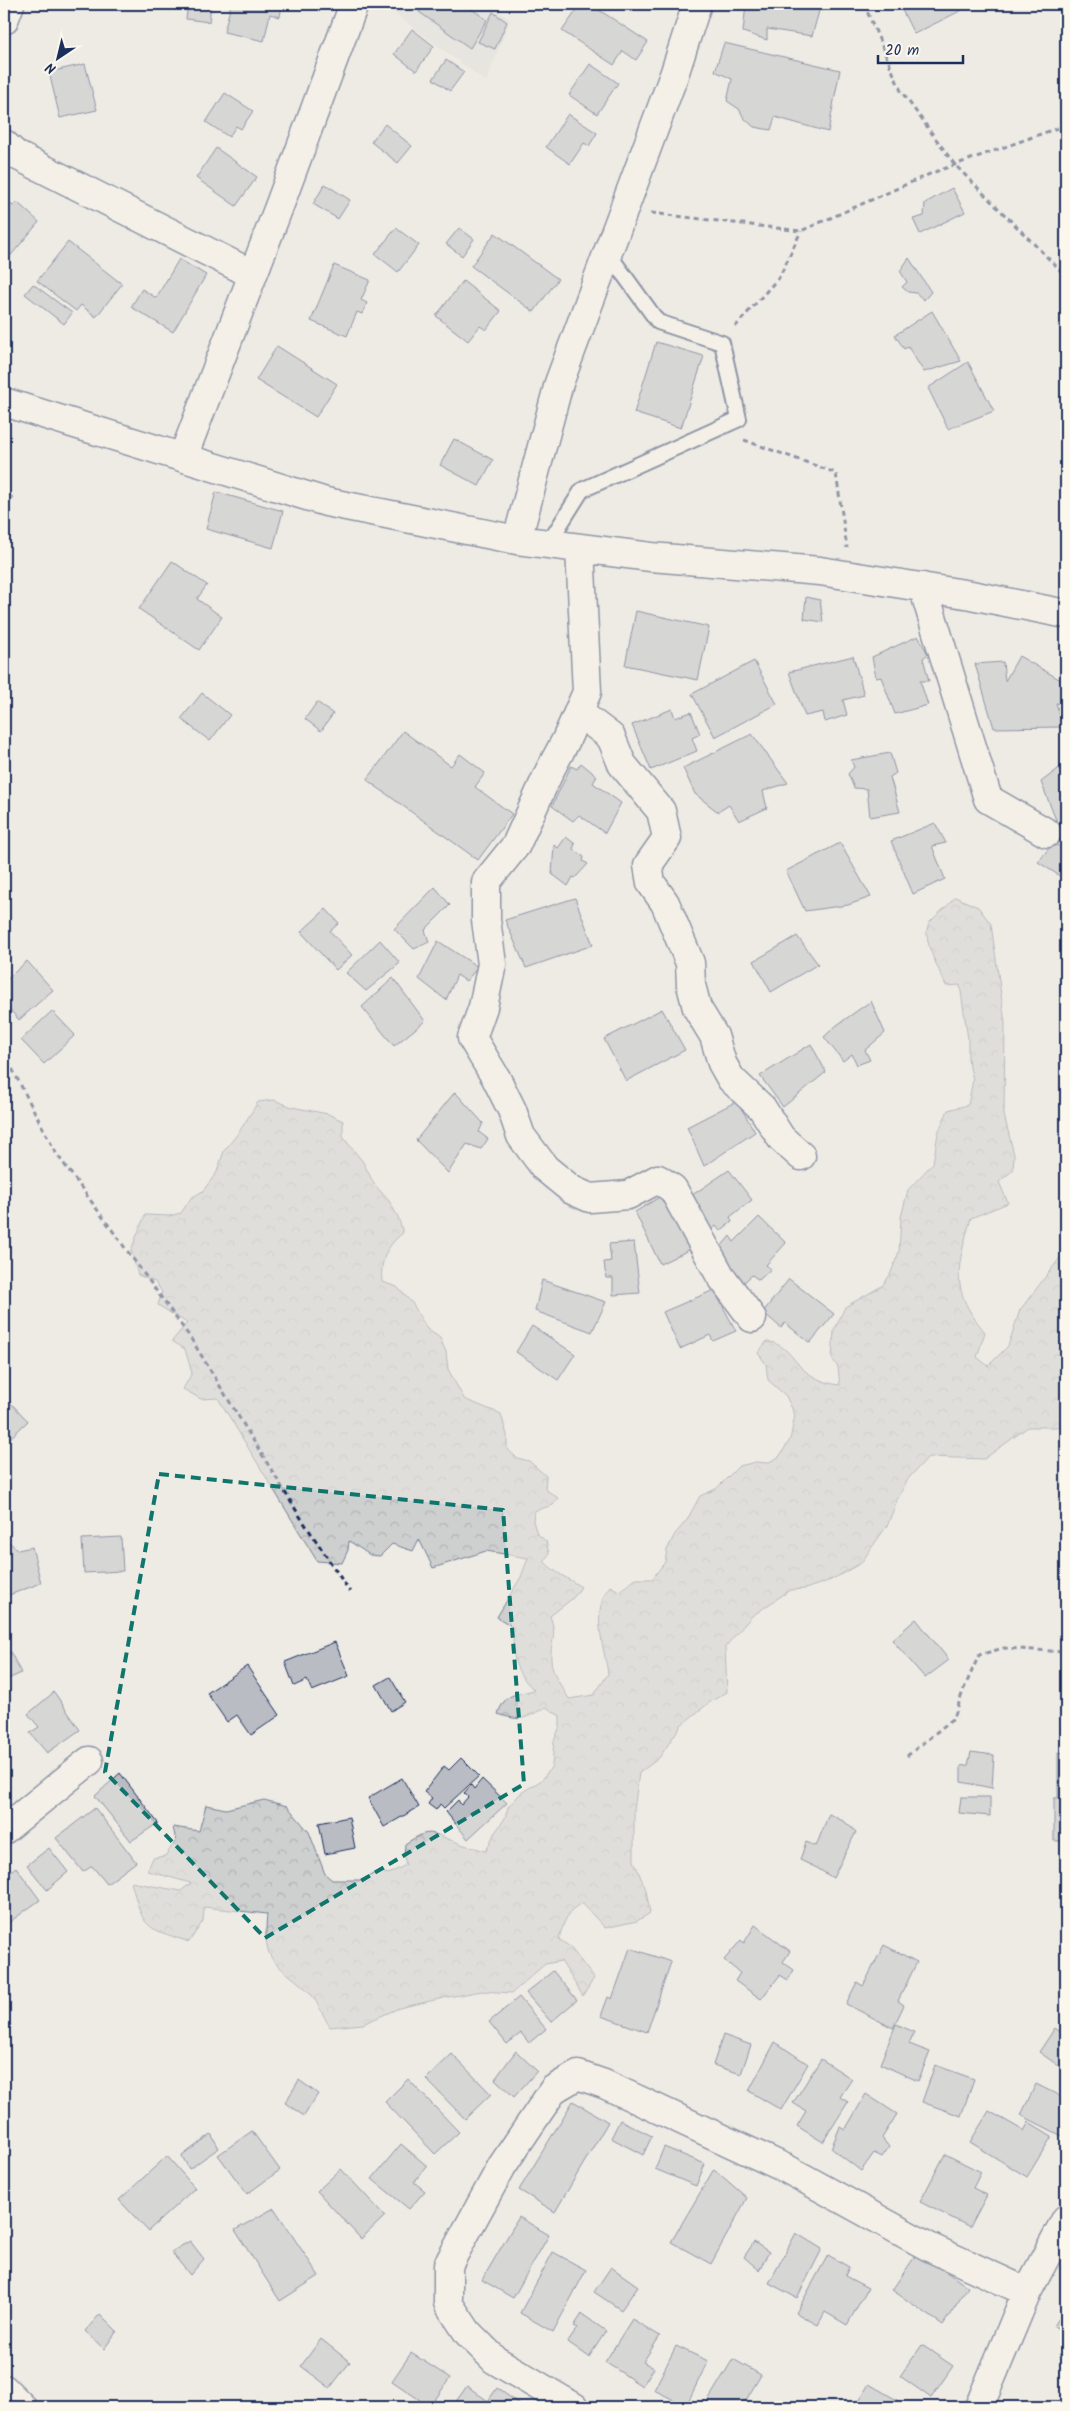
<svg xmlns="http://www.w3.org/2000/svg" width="1070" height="2411" font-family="Kalam,sans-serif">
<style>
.built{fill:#deddda}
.forest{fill:url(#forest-crowns);stroke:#747f96}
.building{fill:#b9bcc3;stroke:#1b2f5e}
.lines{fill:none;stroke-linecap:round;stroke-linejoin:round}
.service-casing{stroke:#1b2f5e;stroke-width:18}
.minor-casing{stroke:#1b2f5e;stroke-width:31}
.path{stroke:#1b2f5e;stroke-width:3;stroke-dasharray:5 4;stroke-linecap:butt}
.service{stroke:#fbf7ec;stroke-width:14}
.minor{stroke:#fbf7ec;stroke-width:28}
.marked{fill:none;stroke:#0f766e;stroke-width:4;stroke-dasharray:10 6;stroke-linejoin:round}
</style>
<defs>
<pattern id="forest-crowns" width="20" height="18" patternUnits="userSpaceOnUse" patternTransform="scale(1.25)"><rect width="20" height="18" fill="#cecfcf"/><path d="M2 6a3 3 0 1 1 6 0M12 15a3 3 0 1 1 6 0" fill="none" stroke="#b0b2b4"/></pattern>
</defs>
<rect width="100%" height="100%" fill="#eeebe4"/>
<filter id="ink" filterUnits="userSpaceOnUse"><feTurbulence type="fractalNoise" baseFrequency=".02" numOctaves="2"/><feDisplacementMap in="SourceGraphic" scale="10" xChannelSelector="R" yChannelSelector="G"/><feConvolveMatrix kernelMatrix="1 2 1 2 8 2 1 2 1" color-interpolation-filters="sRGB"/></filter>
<g filter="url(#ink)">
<path class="built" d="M382 4H488L510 20 486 82Z"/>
<path class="forest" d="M955 897 978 907 991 924 1005 1023 1004 1115 1014 1155 1013 1170 999 1182 1008 1203 971 1218C957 1267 949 1290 985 1332L977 1357 988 1366 1008 1346 1020 1310 1066 1250V1427H1028L984 1459 928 1457 908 1479 897 1500 888 1524 861 1563 831 1580 805 1589 790 1590 752 1616 725 1647 727 1692 710 1702 681 1725 659 1758 639 1773 634 1810V1861L646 1890 650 1913 637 1921 605 1928 582 1903C567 1910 563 1924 559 1939L570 1947 594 1978 583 1996 561 1961 545 1964 512 1993 482 1991 448 1997 399 2008 363 2024 330 2027C323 2016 317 1999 307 1990 275 1960 262 1966 267 1914L204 1907 203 1921 189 1942C143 1926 145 1931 131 1882L181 1891 191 1883 147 1871 153 1858 165 1856 176 1841 173 1827 199 1831 206 1805 226 1809 264 1800 287 1806 309 1832 325 1874 332 1880H362L379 1871 388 1874 406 1865 404 1856 405 1844C431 1827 430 1833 456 1842 465 1846 476 1848 486 1851L494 1834 505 1818 508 1807 521 1793 542 1780 552 1766 554 1741 560 1726V1716L546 1707C524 1719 522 1722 498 1714 505 1693 514 1695 534 1690 511 1667 514 1658 513 1627L497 1617 521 1577 528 1558 486 1551 433 1568 419 1539 413 1551 392 1544 380 1556 370 1555 349 1541 348 1550 342 1563 317 1561 218 1398 201 1399 183 1389 192 1373 185 1349 172 1341 187 1323 158 1305 162 1292 155 1282 138 1275 131 1250 145 1215 169 1216 181 1213 191 1198 203 1191 217 1172 224 1151 239 1132 258 1102 274 1100 292 1107 328 1114 343 1121V1137L363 1162 374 1184 389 1201 398 1217 403 1233C386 1246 380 1261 382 1282L397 1287 413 1304 427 1329 440 1338 446 1352 448 1369 464 1399 501 1414 507 1435V1449L517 1458 529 1461 546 1476 545 1489 558 1498 553 1505 534 1511 533 1521 537 1534 546 1541 549 1554 544 1561C554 1573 568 1578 581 1587L573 1598 550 1616C558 1639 550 1639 551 1659 551 1674 562 1686 569 1699L594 1695 608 1674C604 1645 590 1611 610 1586L619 1591 636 1579H652L665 1562 667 1550 675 1534 687 1520 700 1496 716 1489 739 1466 756 1462 767 1463 779 1457 790 1440 795 1415 786 1396 768 1380 766 1364 758 1353 767 1341C784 1345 787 1351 798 1364 808 1376 826 1384 840 1385L838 1367 832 1359 834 1331 845 1307 882 1286 890 1275 899 1252 901 1217 908 1190 933 1163 938 1133 948 1110 968 1105 973 1080 968 1059V1039L960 985 946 986C941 971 919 938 930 922 938 913 948 907 955 897Z"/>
<path class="building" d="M188 4H211L209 22 186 19Z
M231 4H282L280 17 270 14 264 41 224 32Z
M425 4H465L487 20 470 48 419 12Z
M581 4H590L648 42 636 60 623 51 614 65 562 31Z
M603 4H614L611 8Z
M746 4H821L812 36 767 29V40L743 32Z
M899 4H969L970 6 914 34Z
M493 12 507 22 495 49 478 42Z
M412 29 434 46 416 71 394 54Z
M724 43 840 70 828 132 775 117 771 130 754 127 744 118 739 109 727 101 732 79 715 71Z
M446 60 464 72 450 91 433 79Z
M85 64 97 110 60 118 49 72Z
M590 64 618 83 597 114 569 95Z
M225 93 253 111 241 129 236 126 229 137 206 122Z
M568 114 597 133 589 146 584 143 570 164 546 147Z
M385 124 412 146 398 163 371 142Z
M216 148 257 177 236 206 196 178Z
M325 184 350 200 338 219 313 204Z
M952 188 965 212 920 234 913 219 924 216 925 203Z
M4 198 13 206 17 202 39 222 7 260 4 257Z
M396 228 419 245 398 272 375 254Z
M459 228 474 239 462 256 446 244Z
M495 233 558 279 534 312 471 266Z
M68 242 122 284 96 317 81 305 76 311 37 281Z
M909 258 931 292 924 300 916 293 908 292 902 287 907 282 900 271Z
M179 259 206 275 173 332 131 307 142 289 156 298Z
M334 265 370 280 361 300 367 303 362 314 357 312 347 336 311 321Z
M463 281 501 311 486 330 480 326 468 341 436 316Z
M33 284 72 313 64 324 25 294Z
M932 311 961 361 924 372 908 347 904 349 895 335Z
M656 342 704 356 681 428 634 413Z
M277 346 337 384 316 417 256 380Z
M968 362 994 411 948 429 928 388Z
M454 439 493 460 479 486 440 465Z
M4 491 13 497 4 510Z
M216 492 283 511 273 548 206 529Z
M172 561 207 585 197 599 222 617 199 650 139 609Z
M806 597 820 600 823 622 804 619Z
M636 611 709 627 698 680 625 665Z
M918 636 928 654 923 658 929 681H920L928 705 895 714 881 677 876 678 872 657Z
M853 656 864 695 843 700 847 715 825 722 823 712 805 716 789 672Z
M1019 656 1066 683V705L1056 703 1063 727 994 728 975 664 1003 662 1005 681Z
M754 661 777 704 715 737 692 694Z
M202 693 230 715 210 741 181 719Z
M317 702 333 714 321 731 305 719Z
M672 709 675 718 691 712 700 734 692 738 697 751 651 770 632 725Z
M403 731 451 766 460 754 485 773 475 787 512 814 478 860 367 780Z
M752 734 788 783 763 791 767 808 739 821 729 805 718 812 695 794 683 768Z
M890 753 896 773 890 777 900 812 870 817 867 789 854 788 848 774 854 767 851 760Z
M581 763 597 776 593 783 621 803 605 833 579 815 573 821 552 806 571 766 577 769Z
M1066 763V827L1060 830 1041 782Z
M935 823 946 843 932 846 945 879 913 894 891 841Z
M566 837 575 844 573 849 584 857 583 861 588 864 575 878 573 877 568 886 552 874 554 845 558 848Z
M840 843 871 897 848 905 805 911 786 871Z
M1053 843 1066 850V880L1038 862Z
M435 887 450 905 425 930 429 942 414 949 394 929Z
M575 898 593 945 526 968 505 920Z
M326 909 339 923 330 931 352 955 336 970 301 932Z
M797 936 818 964 771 992 754 961Z
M380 940 400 963 366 991 346 973Z
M438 941 478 967 466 981 457 975 446 1000 419 979Z
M27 961 53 990 19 1020 4 1003V982Z
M393 978 425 1021 394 1046 362 1007Z
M871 1001 885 1033 865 1050 870 1060 857 1065 852 1054 843 1061 824 1037 837 1025Z
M662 1009 685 1050 626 1081 604 1039Z
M52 1011 75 1035 44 1064 21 1040Z
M811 1044 826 1072 783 1107 760 1076Z
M455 1092 483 1123 479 1132 488 1139 481 1149 467 1144 448 1173 416 1140Z
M737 1101 755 1132 704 1166 687 1127Z
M729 1170 752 1200 730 1217 732 1222 720 1231 716 1226 708 1233 682 1202Z
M666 1193 693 1248 660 1264 635 1212Z
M759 1217 786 1243 766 1265 771 1269 759 1280 752 1275 739 1287 714 1255 730 1236 734 1242Z
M634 1242 640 1293 613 1295V1278H606L604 1262 611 1261 609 1244Z
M789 1279 834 1314 810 1343 785 1323 781 1328 763 1312Z
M542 1280 606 1302 592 1332 535 1311Z
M714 1290 736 1331 713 1341 710 1335 680 1349 663 1312Z
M532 1326 575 1354 558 1380 516 1352Z
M4 1396 28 1421 6 1442 4 1440Z
M121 1537 123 1571 84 1573 82 1539Z
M9 1542 18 1550 32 1547 41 1583 4 1597V1544Z
M916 1619 949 1660 925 1678 892 1640Z
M335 1642 349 1676 312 1691 307 1680 294 1686 285 1662Z
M10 1651 21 1673 4 1681V1654Z
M247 1666 280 1715 251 1735 237 1715 227 1722 207 1693Z
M390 1677 405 1702 391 1711 376 1685Z
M54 1692 80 1730 47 1753 30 1733 39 1727 28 1714Z
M971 1752 994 1755 992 1788 961 1782V1766L968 1765Z
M1058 1752 1066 1753V1841H1054V1798H1058Z
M461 1758 479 1776 444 1808 440 1804 436 1810 428 1804 432 1798 424 1792 444 1766 449 1770Z
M120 1773 158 1823 131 1841 95 1796Z
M402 1778 419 1807 384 1827 368 1798Z
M482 1779 507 1803 468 1839 446 1812 458 1800 461 1805 468 1797 464 1793 471 1785 474 1789Z
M961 1797H990V1816L959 1813Z
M95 1808 136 1862 107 1884 92 1866 83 1872 56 1838Z
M829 1814 845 1822 856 1832 833 1878 817 1868 800 1860 806 1842 816 1846Z
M349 1817 355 1848 325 1854 319 1823Z
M49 1848 68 1872 47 1890 27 1865Z
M16 1867 40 1900 4 1926V1876Z
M755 1925 790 1951 783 1962 794 1970 788 1980 780 1975 761 1999 735 1981 740 1973 724 1960 741 1940 744 1943Z
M884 1945 917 1962 898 2001 904 2005 893 2028 846 2004 857 1982 863 1986Z
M630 1948 671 1962 647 2032 601 2016 608 1997 612 1999Z
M553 1971 577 2000 551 2022 526 1993Z
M519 1997 546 2029 529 2043 521 2033 507 2044 489 2022Z
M896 2024 914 2032 909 2044 930 2052 918 2081 880 2064Z
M1055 2028 1066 2036V2071L1039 2052Z
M723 2035 751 2045 741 2074 713 2065Z
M775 2042 808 2064 781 2110 749 2091Z
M516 2051 537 2071 514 2097 495 2079Z
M452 2054 491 2094 465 2119 426 2079Z
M821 2059 852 2079 840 2097 848 2102 823 2142 797 2126 806 2111 793 2103Z
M935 2065 974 2079 961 2116 922 2102Z
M408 2079 459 2132 435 2154 385 2102Z
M299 2080 318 2094 304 2116 285 2103Z
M1036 2084 1066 2099V2138L1021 2115Z
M866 2094 897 2114 882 2138 889 2147 882 2157 874 2153 861 2171 831 2148 840 2127 845 2130Z
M573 2101 608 2122 555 2212 519 2190Z
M989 2111 1024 2131 1029 2122 1052 2136 1027 2177 970 2142Z
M620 2120 652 2136 643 2155 611 2138Z
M252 2131 280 2170 247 2194 218 2155Z
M211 2134 219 2148 189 2169 182 2156Z
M401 2144 427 2166 414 2182 425 2191 409 2209 372 2179Z
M664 2147 705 2164 696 2186 655 2169Z
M945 2154 981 2172 973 2188 987 2195 970 2227 920 2202Z
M167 2156 195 2188 148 2231 119 2200Z
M341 2169 385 2216 361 2239 317 2191Z
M714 2169 747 2198 711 2264 671 2242Z
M274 2208 319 2276 280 2301 235 2230Z
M519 2217 549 2235 513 2298 482 2280Z
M796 2233 822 2249 797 2298 769 2283Z
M190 2241 204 2259 190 2275 171 2252Z
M754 2242 769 2252 759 2270 744 2257Z
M553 2252 586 2270 553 2332 520 2313Z
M918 2252 968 2287 943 2325 892 2290Z
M828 2255 849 2267 845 2276 868 2288 847 2325 825 2312 818 2325 796 2313Z
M611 2267 638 2286 621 2310 594 2292Z
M1066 2307V2334L1054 2326Z
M100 2314 117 2331 104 2349 85 2331Z
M582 2314 606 2331 589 2357 568 2342 578 2328 574 2326Z
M632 2319 660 2336 643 2362 654 2368 642 2386 605 2362Z
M321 2339 350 2362 330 2388 301 2366Z
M922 2345 953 2366 931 2398 900 2376Z
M676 2346 708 2361 686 2406 654 2390Z
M411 2353 450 2378 430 2407 392 2381Z
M733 2359 761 2375 742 2407H704Z
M869 2384 909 2407H855Z
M467 2386 488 2401 497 2388 521 2405 519 2407H452Z
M763 2400 773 2407H758Z"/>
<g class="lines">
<defs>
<path id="service" d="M548 544 582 490 739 419 722 343 658 322 608 253"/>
<path id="minor" d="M4 20 10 4
M4 144 16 155 252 274
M4 402 326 502 517 540 651 557 820 571 971 595 1066 614
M183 457 280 204 354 4
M517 540 559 383 674 75 697 4
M580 548 587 692 566 740 550 770 516 845 486 882V920L492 964 483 1007 472 1038 496 1078 512 1110 521 1136 545 1168 572 1190 590 1198 628 1195 658 1179 673 1189 720 1275 752 1318
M923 587 988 799 1047 833
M579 710 586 718 611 737 622 764 661 811 667 838 648 865 651 883 665 903 690 963 691 985 697 1008 714 1036 722 1063 731 1079 762 1108 781 1138 801 1156
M4 1830 89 1761
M4 2389 22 2407
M574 2407 495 2360 468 2333 448 2303V2265L502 2166 554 2089 578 2075 604 2084 787 2169 929 2247 1027 2292
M979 2407 1027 2292 1066 2219"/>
</defs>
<use href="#service" class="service-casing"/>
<use href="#minor" class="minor-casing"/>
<path class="path" d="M864 4 901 91 955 165 1066 276
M651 213 801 231 932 173 1066 125
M735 327 780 276 801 231
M744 440 836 473 847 548
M4 1053 56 1153 190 1337 299 1515 350 1592
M907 1756 954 1718 963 1691 979 1655 1003 1648 1066 1652"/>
<use href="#service" class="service"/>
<use href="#minor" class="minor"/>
</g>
</g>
<path d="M0 0H1070V2411H0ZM159 1474 503 1510 524 1784 265 1938 105 1772Z" fill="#eeebe4" fill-opacity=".55" fill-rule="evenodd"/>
<path class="marked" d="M159 1474 503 1510 524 1784 265 1938 105 1772Z"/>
<rect width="1070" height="2411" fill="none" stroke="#fbf7ec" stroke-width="20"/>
<rect x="10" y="10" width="1050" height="2391" fill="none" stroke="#1b2f5e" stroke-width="2" filter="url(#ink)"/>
<g transform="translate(58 58) rotate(215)" stroke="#fbf7ec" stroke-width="4" paint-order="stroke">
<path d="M0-4L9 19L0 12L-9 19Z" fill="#1b2f5e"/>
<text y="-8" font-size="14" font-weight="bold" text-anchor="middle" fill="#1b2f5e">N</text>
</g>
<path d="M878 55v8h85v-8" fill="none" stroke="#1b2f5e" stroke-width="2.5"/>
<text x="885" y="55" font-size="15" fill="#1b2f5e" stroke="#fbf7ec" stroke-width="4" paint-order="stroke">20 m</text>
</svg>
